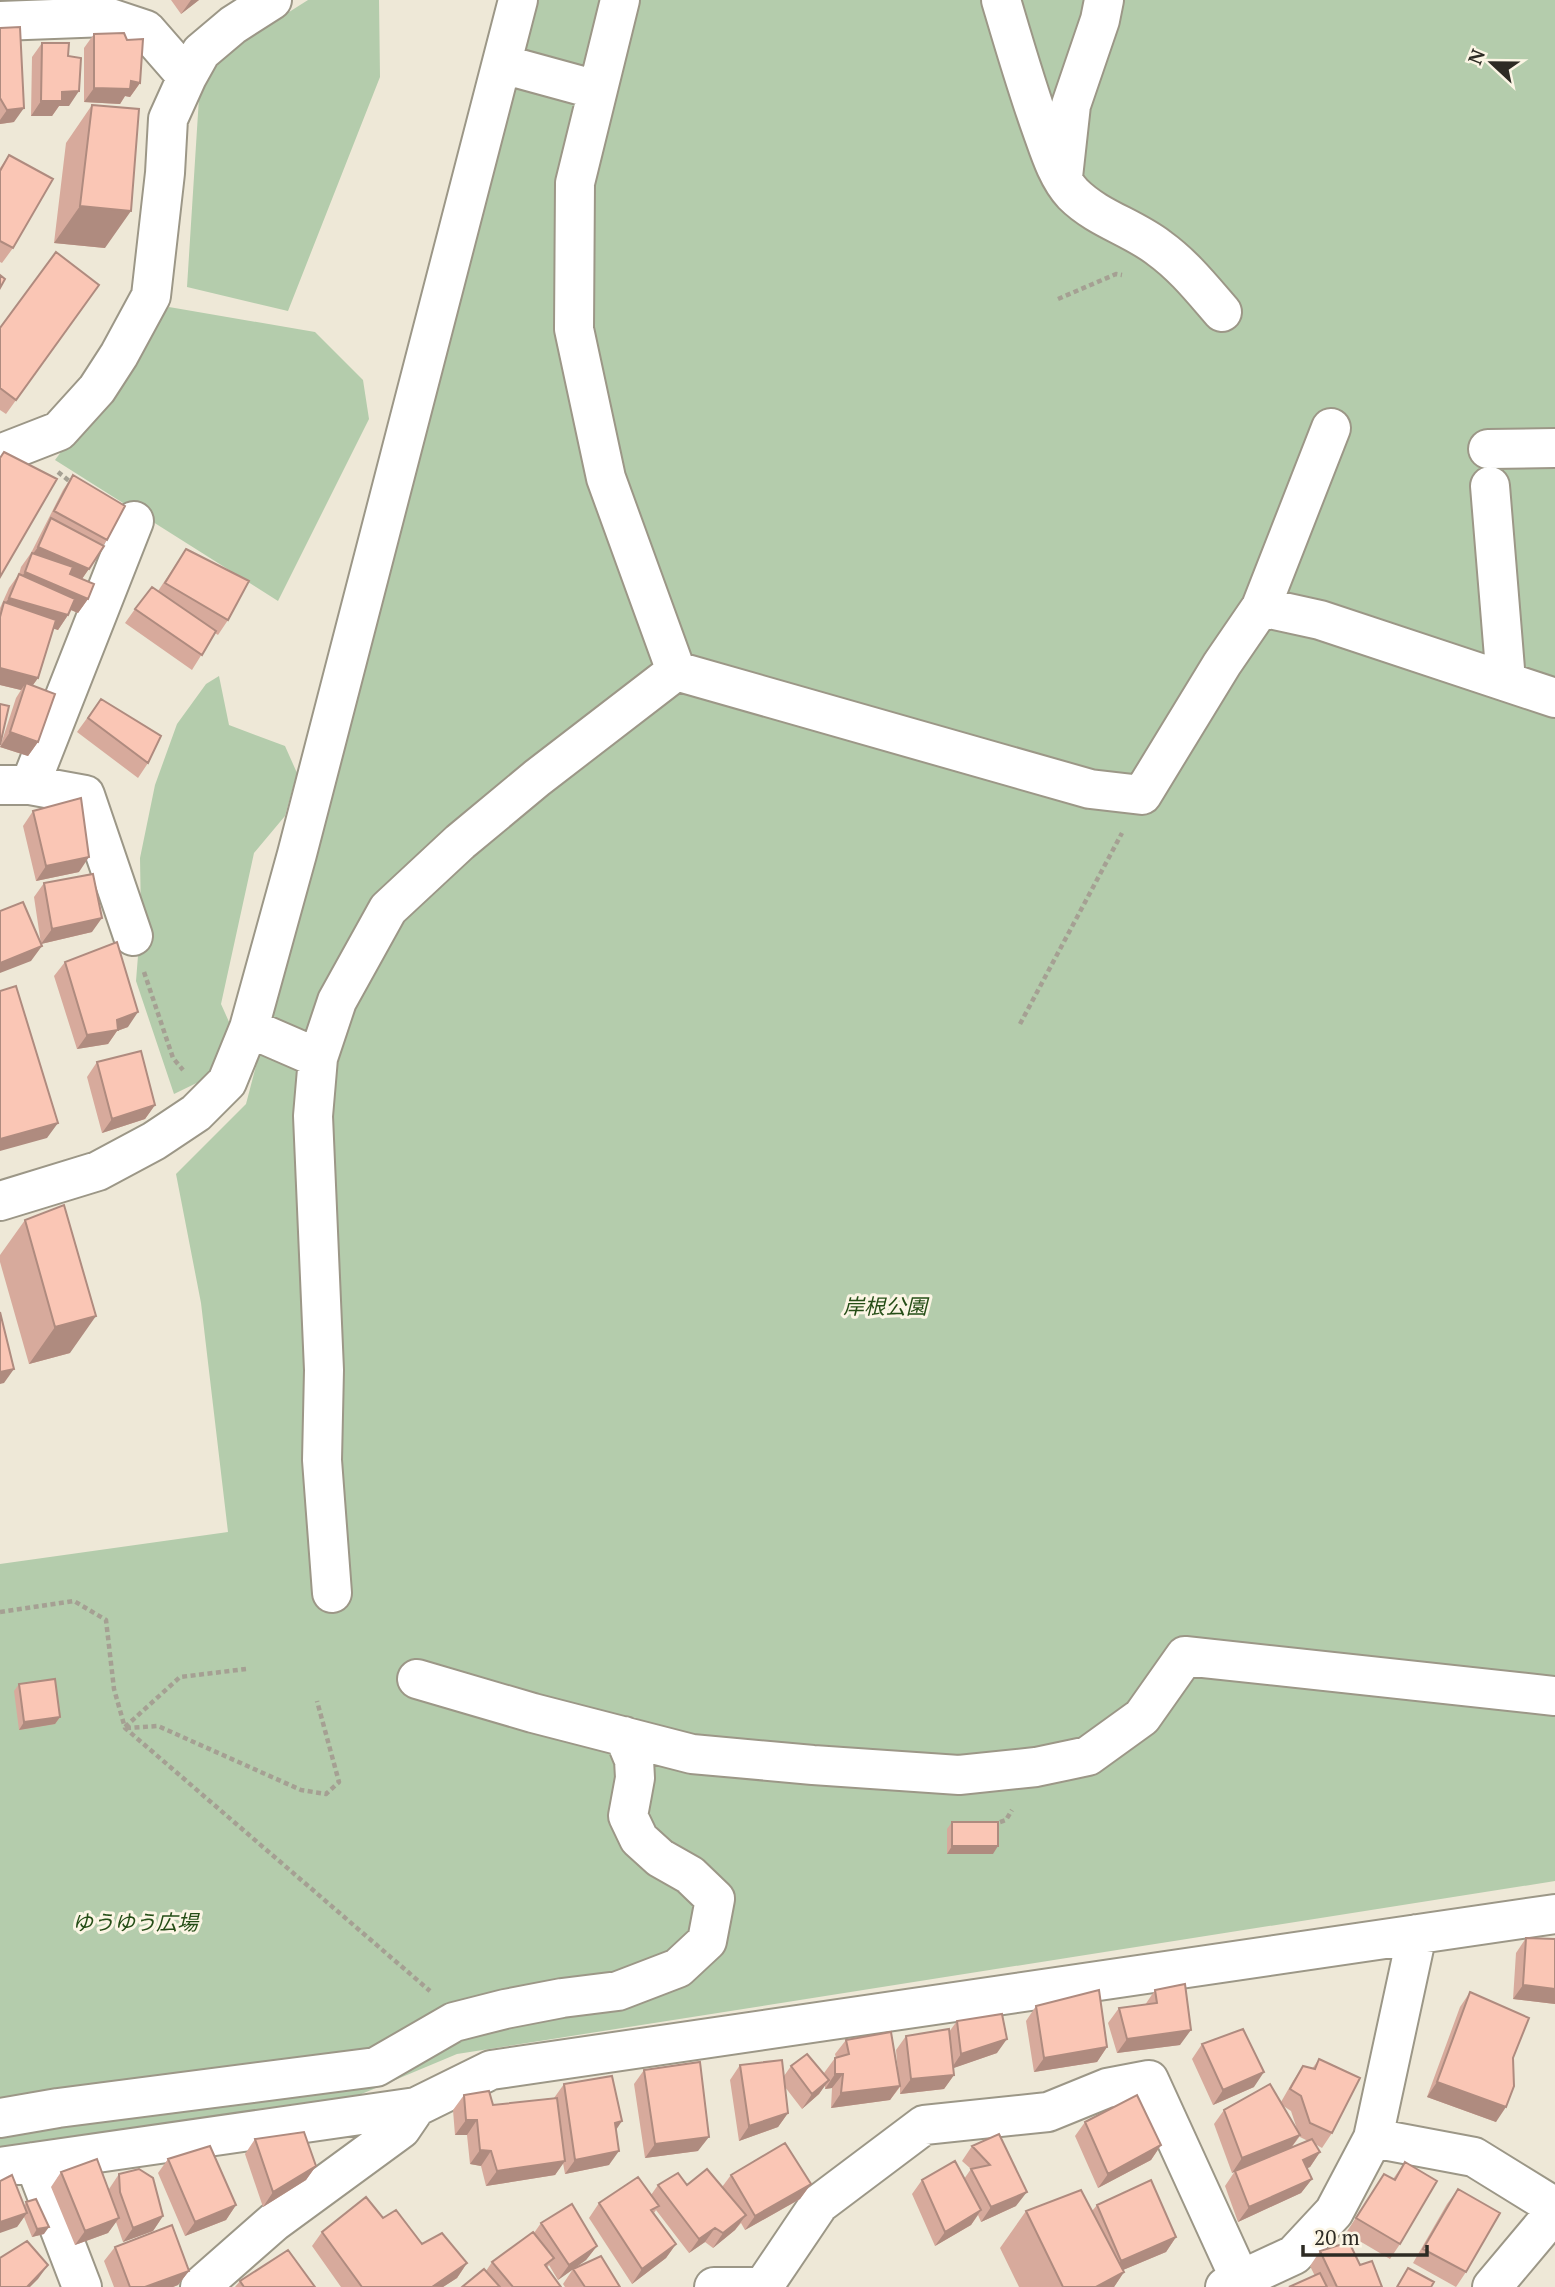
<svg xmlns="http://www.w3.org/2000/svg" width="1555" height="2287" font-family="'PT Serif','Noto Sans JP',serif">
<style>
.green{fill:#b4ccac}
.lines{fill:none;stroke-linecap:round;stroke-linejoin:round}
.minor-casing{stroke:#9c9787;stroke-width:42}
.path{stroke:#a5a093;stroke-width:4.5;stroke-dasharray:5 3.5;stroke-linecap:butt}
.minor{stroke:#fff;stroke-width:38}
.wall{fill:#d7aa9c;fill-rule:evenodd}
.shaded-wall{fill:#af8b7f}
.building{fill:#fac6b5;stroke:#af8b7f;stroke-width:2}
.labels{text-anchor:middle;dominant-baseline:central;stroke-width:6;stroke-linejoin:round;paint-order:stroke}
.park-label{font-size:21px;font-style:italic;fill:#254d16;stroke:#fbf5e4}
</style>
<rect width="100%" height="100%" fill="#eee8d7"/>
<path class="green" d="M308 0H379L380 77 288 311 187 287 200 82 231 49Z
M539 0H1555V1881L457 2054 340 2103 0 2153V1564L228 1532 201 1303 176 1174 246 1104 516 71Z
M169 307 315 332 363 380 369 419 278 601 55 460Z
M219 676 229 725 285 746 297 773 285 816 254 853 221 1004 234 1033 213 1075 174 1094 136 981 141 918 140 858 155 785 177 724 206 684Z"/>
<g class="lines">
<defs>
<path id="minor" d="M620 0 575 183 574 329 606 478 676 671
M1001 0C1014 44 1027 89 1043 133 1050 153 1058 178 1073 194 1098 219 1132 227 1159 248 1184 266 1202 289 1222 312
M0 21 107 17 146 30 187 77
M502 64 597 90
M1063 177 1071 105 1100 20 1104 0
M1488 449 1555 448
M0 454 59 431 97 389 119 355 151 296 165 173 168 119 187 77 201 52 233 25 272 0
M1490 486 1506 681
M1261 607 1331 428
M676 671 1090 789 1142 795 1222 664 1261 607 1320 620 1555 698
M0 785H30L85 795 133 936
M30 785 134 521
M249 1028 318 1058
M0 1201 98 1171 154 1141 196 1113 227 1082 249 1028 297 854 518 0
M332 1593 322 1460 324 1370 313 1116 318 1058 337 1001 388 909 460 842 537 778 676 671
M417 1679 533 1713 692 1754 813 1765 959 1775 1036 1767 1088 1756 1142 1717 1185 1656 1555 1696
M0 2118 58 2108 376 2067 454 2022 505 2009 562 1998 618 1991 678 1968 707 1941 715 1899 690 1875 660 1858 639 1839 628 1816 635 1778 634 1760 624 1736
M1373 2138 1474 2157 1555 2207
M34 2162 82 2287
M0 2167 416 2107 491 2070 1555 1914
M200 2287 274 2222 401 2129 416 2107
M714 2287H754
M763 2287 819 2204 924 2125 1048 2112 1107 2088 1149 2080 1240 2279
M1225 2287 1294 2255 1334 2212 1373 2138 1417 1934
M1492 2287 1555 2212"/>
</defs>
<use href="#minor" class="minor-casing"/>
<path class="path" d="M1058 299 1116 274 1122 275
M58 472 73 484
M144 972 173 1058 183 1070
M1020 1024 1122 833
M0 1612 74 1601 106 1620 114 1689 125 1728 430 1991
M125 1727 180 1677 246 1669
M126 1728 158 1726 301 1790 326 1794 339 1782 317 1701
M992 1825 1006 1820 1012 1810"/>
<use href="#minor" class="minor"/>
</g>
<path class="wall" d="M171 0H199L181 14Z
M0 28 14 122 0 124Z
M94 34 140 83 130 97 125 96 120 104 84 102V48Z
M42 43 68 56 69 106H59L52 116H31L32 57Z
M92 105 105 248 54 243 66 143Z
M9 155 13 248 2 263 0 262V168Z
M99 285 6 414 0 410V328Z
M73 475 107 540 82 579 88 599 78 613 71 610 68 615 58 630 53 628 38 678 32 686 38 742 28 756 0 747 16 698 21 690 0 685V608L9 588 19 574 21 567 31 553 63 490Z
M186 549 228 620 218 635 215 633 192 670 125 623 135 609 158 591Z
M101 699 148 763 138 778 77 732Z
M33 811 79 872 36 881 23 826Z
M44 883 92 932 41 944 34 897Z
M65 962 128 1027 117 1031 108 1044 77 1049 54 976Z
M97 1062 155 1105 145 1119 102 1133 87 1077Z
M25 1220 70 1353 29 1364 0 1262V1255Z
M19 1684 60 1717 55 1724 19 1730 14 1691Z
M952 1822 993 1854H947V1829Z
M1526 1938 1555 1939V2004L1513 1999 1516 1953Z
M1155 1990 1180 2045 1117 2053 1108 2023 1119 2008 1145 2005Z
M1470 1992 1513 2058 1496 2122 1427 2097 1460 2007Z
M1036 2006 1107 2047 1097 2062 1034 2072 1026 2021Z
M957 2021 997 2053 953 2068 954 2075 944 2089 900 2094V2087L890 2100 831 2108 832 2088 825 2089V2085L819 2094 802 2109 785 2087 788 2113 778 2127 739 2141 730 2080 740 2065 784 2076 791 2066 825 2075 824 2073 835 2058H836L835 2054 846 2040 898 2072 896 2050 906 2036 949 2032Z
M1202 2044 1254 2087 1213 2105 1192 2059Z
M1319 2059 1332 2133 1322 2148 1315 2144 1320 2152 1310 2167 1307 2168 1312 2179 1301 2193 1238 2222 1225 2186 1235 2171 1232 2173 1214 2124 1224 2110 1281 2102 1293 2081 1303 2066 1312 2069ZM1282 2105 1291 2111 1298 2132ZM1300 2136V2137L1308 2141 1291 2148Z
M644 2070 698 2151 645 2158 634 2084Z
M564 2084 616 2130 609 2165 565 2174 563 2163 555 2175 486 2186 481 2166 470 2164 467 2135H455L453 2110 464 2095 493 2105 554 2098Z
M1085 2122 1161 2145 1151 2160 1098 2188 1075 2136Z
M999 2134 1016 2206 981 2222 978 2215 971 2225 935 2246 912 2194 922 2180 964 2179 971 2169 962 2161 972 2146Z
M255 2139 316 2166 306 2180 263 2207 245 2154Z
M168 2159 236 2205 226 2220 185 2236 158 2173Z
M1405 2162 1400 2244 1390 2259 1346 2233 1384 2174 1393 2179Z
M61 2172 109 2192V2189L119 2174 163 2216 153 2231 123 2242 116 2222 108 2233 75 2245 51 2187Z
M731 2175 811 2184 800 2199 745 2230 741 2223 735 2230 713 2248 705 2242 689 2253 656 2210 654 2213 676 2244 666 2258 632 2284 589 2218 599 2203 651 2195 658 2185 722 2187Z
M1458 2189 1466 2272 1456 2287 1413 2263 1447 2204Z
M26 2202 44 2234 32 2237 24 2217 17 2227Z
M1097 2205 1176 2237 1166 2252 1123 2270 1124 2272 1114 2287H1019L1000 2248 1026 2211H1092Z
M383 2218 422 2244 467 2263 457 2278 443 2287H341L312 2246 322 2232Z
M541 2223 597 2246 586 2260 558 2280 549 2265 547 2268 561 2287H462L486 2271 492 2262 534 2233Z
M115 2247 189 2271 178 2285 173 2287H114L104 2261Z
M1320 2251 1360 2265 1382 2287H1289L1315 2276 1310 2266Z
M573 2269 620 2287H565L563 2284Z
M240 2281 315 2287H235Z"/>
<path class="shaded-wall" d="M191 0H199L181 14Z
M131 81 140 83 130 97 125 96 120 104 84 102 94 88Z
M79 91 69 106H59L52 116H31L41 101 62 92Z
M24 108 14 122 0 124V120L7 110Z
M80 206 131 211 105 248 54 243Z
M38 547 89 569 79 583 29 559Z
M25 572 88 599 78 613 15 586Z
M9 598 68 615 58 630 1 613 3 606Z
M0 668 38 678 28 692 26 683 21 690 0 685Z
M10 732 38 742 28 756 0 747Z
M89 857 79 872 36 881 46 866Z
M102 918 92 932 41 944 52 929Z
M42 946 31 961 0 973V963Z
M138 1012 128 1027 117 1031 108 1044 77 1049 87 1035 117 1020Z
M155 1105 145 1119 102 1133 112 1119Z
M58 1123 47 1138 0 1151V1139Z
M96 1316 70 1353 29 1364 55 1327Z
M14 1369 4 1383 0 1384V1372Z
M60 1717 55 1724 19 1730 24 1722Z
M952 1846H998L993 1854H947Z
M1523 1985 1555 1989V2004L1513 1999Z
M1191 2030 1180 2045 1117 2053 1127 2039Z
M1007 2039 997 2053 951 2069 961 2054Z
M1107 2047 1097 2062 1034 2072 1044 2058Z
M1264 2072 1254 2087 1213 2105 1223 2090Z
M835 2074H843L832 2088 825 2089Z
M954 2075 944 2089 900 2094 911 2079Z
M829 2080 819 2094 802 2109 812 2094Z
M1437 2082 1506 2107 1496 2122 1427 2097Z
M900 2086 890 2100 831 2108 841 2093Z
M788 2113 778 2127 739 2141 749 2126Z
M466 2120H477L467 2135H455Z
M622 2121 612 2136 615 2123Z
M1300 2135 1290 2149 1232 2173 1242 2158Z
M709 2137 698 2151 645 2158 655 2144Z
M1161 2145 1151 2160 1098 2188 1108 2174Z
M480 2150 491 2151 481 2166 470 2164Z
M619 2151 609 2165 565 2174 575 2160Z
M1320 2152 1310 2167 1293 2175 1303 2160Z
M565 2161 555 2175 486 2186 497 2171Z
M316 2166 306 2180 263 2207 273 2192Z
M1312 2179 1301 2193 1238 2222 1249 2207Z
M811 2184 800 2199 745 2230 755 2216Z
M1027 2192 1016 2206 981 2222 991 2207Z
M236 2205 226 2220 185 2236 195 2222Z
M981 2210 971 2225 935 2246 945 2232Z
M27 2213 17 2227 0 2233V2222Z
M746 2215 735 2230 713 2248 723 2233Z
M163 2216 153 2231 123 2242 133 2228Z
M119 2218 108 2233 75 2245 85 2231Z
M49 2227 44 2234 32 2237 37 2229Z
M715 2228 705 2242 689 2253 699 2239Z
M1176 2237 1166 2252 1111 2275 1121 2261Z
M676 2244 666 2258 632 2284 642 2269Z
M597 2246 586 2260 558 2280 569 2265Z
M467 2263 457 2278 443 2287H432Z
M48 2265 38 2279 30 2287H26Z
M189 2271 178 2285 173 2287H145Z
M1124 2272 1114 2287H1096Z"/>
<path class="building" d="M20 27 24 108 7 110 0 98V28Z
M124 33 127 40 143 39 140 83 131 81 130 89 94 88V34Z
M42 43H69L68 56 81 58 79 91 62 92V101H41Z
M92 105 139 109 131 211 80 206Z
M9 155 53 179 13 248 0 241V171Z
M56 252 99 285 16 400 0 388V328Z
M0 275 5 279 0 288Z
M4 452 57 479 0 577V458Z
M73 475 125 506 107 540 54 511Z
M51 518 104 546 89 569 38 547Z
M186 549 249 581 228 620 165 583Z
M32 553 73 567 70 574 94 584 88 599 25 572Z
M19 574 75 599 68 615 9 598Z
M152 587 216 631 202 655 135 609Z
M4 602 56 620 38 678 0 668V617Z
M26 683 55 694 38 742 10 732Z
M101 699 161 736 148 763 88 718Z
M0 704 9 706 0 745Z
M81 798 89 857 46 866 33 811Z
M93 874 102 918 52 929 44 883Z
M23 902 42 946 0 963V911Z
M117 942 138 1012 117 1020 118 1030 87 1035 65 962Z
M16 986 58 1123 0 1139V991Z
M141 1051 155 1105 112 1119 97 1062Z
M64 1205 96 1316 55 1327 25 1220Z
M0 1312 14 1369 0 1372Z
M55 1679 60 1717 24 1722 19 1684Z
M952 1822H998V1846H952Z
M1526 1938 1555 1939V1989L1523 1985Z
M1185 1984 1191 2030 1127 2039 1119 2008 1157 2003 1155 1990Z
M1099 1990 1107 2047 1044 2058 1036 2006Z
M1470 1992 1529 2018 1513 2058 1514 2086 1506 2107 1437 2082Z
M1002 2014 1007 2039 961 2054 957 2021Z
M949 2029 954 2075 911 2079 906 2036Z
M1243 2029 1264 2072 1223 2090 1202 2044Z
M891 2032 900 2086 841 2093 843 2074H835V2058L849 2054 846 2040Z
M807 2054 829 2080 812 2094 791 2066Z
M1319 2059 1360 2078 1332 2133 1310 2123 1301 2096 1290 2089 1303 2066 1315 2069Z
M782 2060 788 2113 749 2126 740 2065Z
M700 2062 709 2137 655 2144 644 2070Z
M612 2076 622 2121 615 2123 619 2151 575 2160 564 2084Z
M1270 2084 1300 2135 1242 2158 1224 2110Z
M489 2091 493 2105 557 2098 565 2161 497 2171 491 2151 480 2150 477 2120H466L464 2095Z
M1137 2095 1161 2145 1108 2174 1085 2122Z
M304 2132 316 2166 273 2192 255 2139Z
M999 2134 1027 2192 991 2207 971 2169 990 2165 972 2146Z
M1312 2139 1320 2152 1303 2160 1312 2179 1249 2207 1235 2171Z
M785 2143 811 2184 755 2216 731 2175Z
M210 2146 236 2205 195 2222 168 2159Z
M97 2159 119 2218 85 2231 61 2172Z
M955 2161 981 2210 945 2232 922 2180Z
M1405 2162 1437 2181 1400 2244 1356 2218 1384 2174 1395 2180Z
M139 2169 153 2178 163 2216 133 2228 120 2192 119 2174Z
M707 2169 746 2215 723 2233 715 2228 699 2239 658 2185 678 2173 687 2185Z
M12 2175 27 2213 0 2222V2181Z
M638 2177 659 2206 651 2210 676 2244 642 2269 599 2203Z
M1151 2180 1176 2237 1121 2261 1097 2205Z
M1458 2189 1500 2213 1466 2272 1423 2249Z
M1081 2190 1124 2272 1096 2287H1063L1026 2211Z
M366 2197 383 2218 396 2210 422 2244 442 2233 467 2263 432 2287H362L322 2232Z
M36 2199 49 2227 37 2229 26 2202Z
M572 2204 597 2246 569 2265 541 2223Z
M172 2225 189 2271 145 2287H130L115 2247Z
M533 2232 554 2258 545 2265 561 2287H513L492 2262Z
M27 2241 48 2265 27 2287H0V2258Z
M1349 2242 1360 2265 1372 2261 1382 2287H1337L1320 2251Z
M288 2250 315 2287H244L240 2281Z
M601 2256 620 2287H585L573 2269Z
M1408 2268 1434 2282 1431 2287H1397Z
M484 2269 500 2287H462Z
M1320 2273 1327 2287H1289Z"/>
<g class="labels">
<g class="park-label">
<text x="885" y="1306">岸根公園</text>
<text x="135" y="1922">ゆうゆう広場</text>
</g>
</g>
<g transform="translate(1492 63) rotate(292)" stroke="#fbf5e4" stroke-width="5" paint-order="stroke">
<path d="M0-5L12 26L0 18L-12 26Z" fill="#2d2b24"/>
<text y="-10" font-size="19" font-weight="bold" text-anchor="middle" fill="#2d2b24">N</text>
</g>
<path d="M1303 2245v10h124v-10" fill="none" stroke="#2d2b24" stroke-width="3.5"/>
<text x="1314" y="2245" font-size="21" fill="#2d2b24" stroke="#fbf5e4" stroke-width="5" paint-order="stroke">20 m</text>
</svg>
